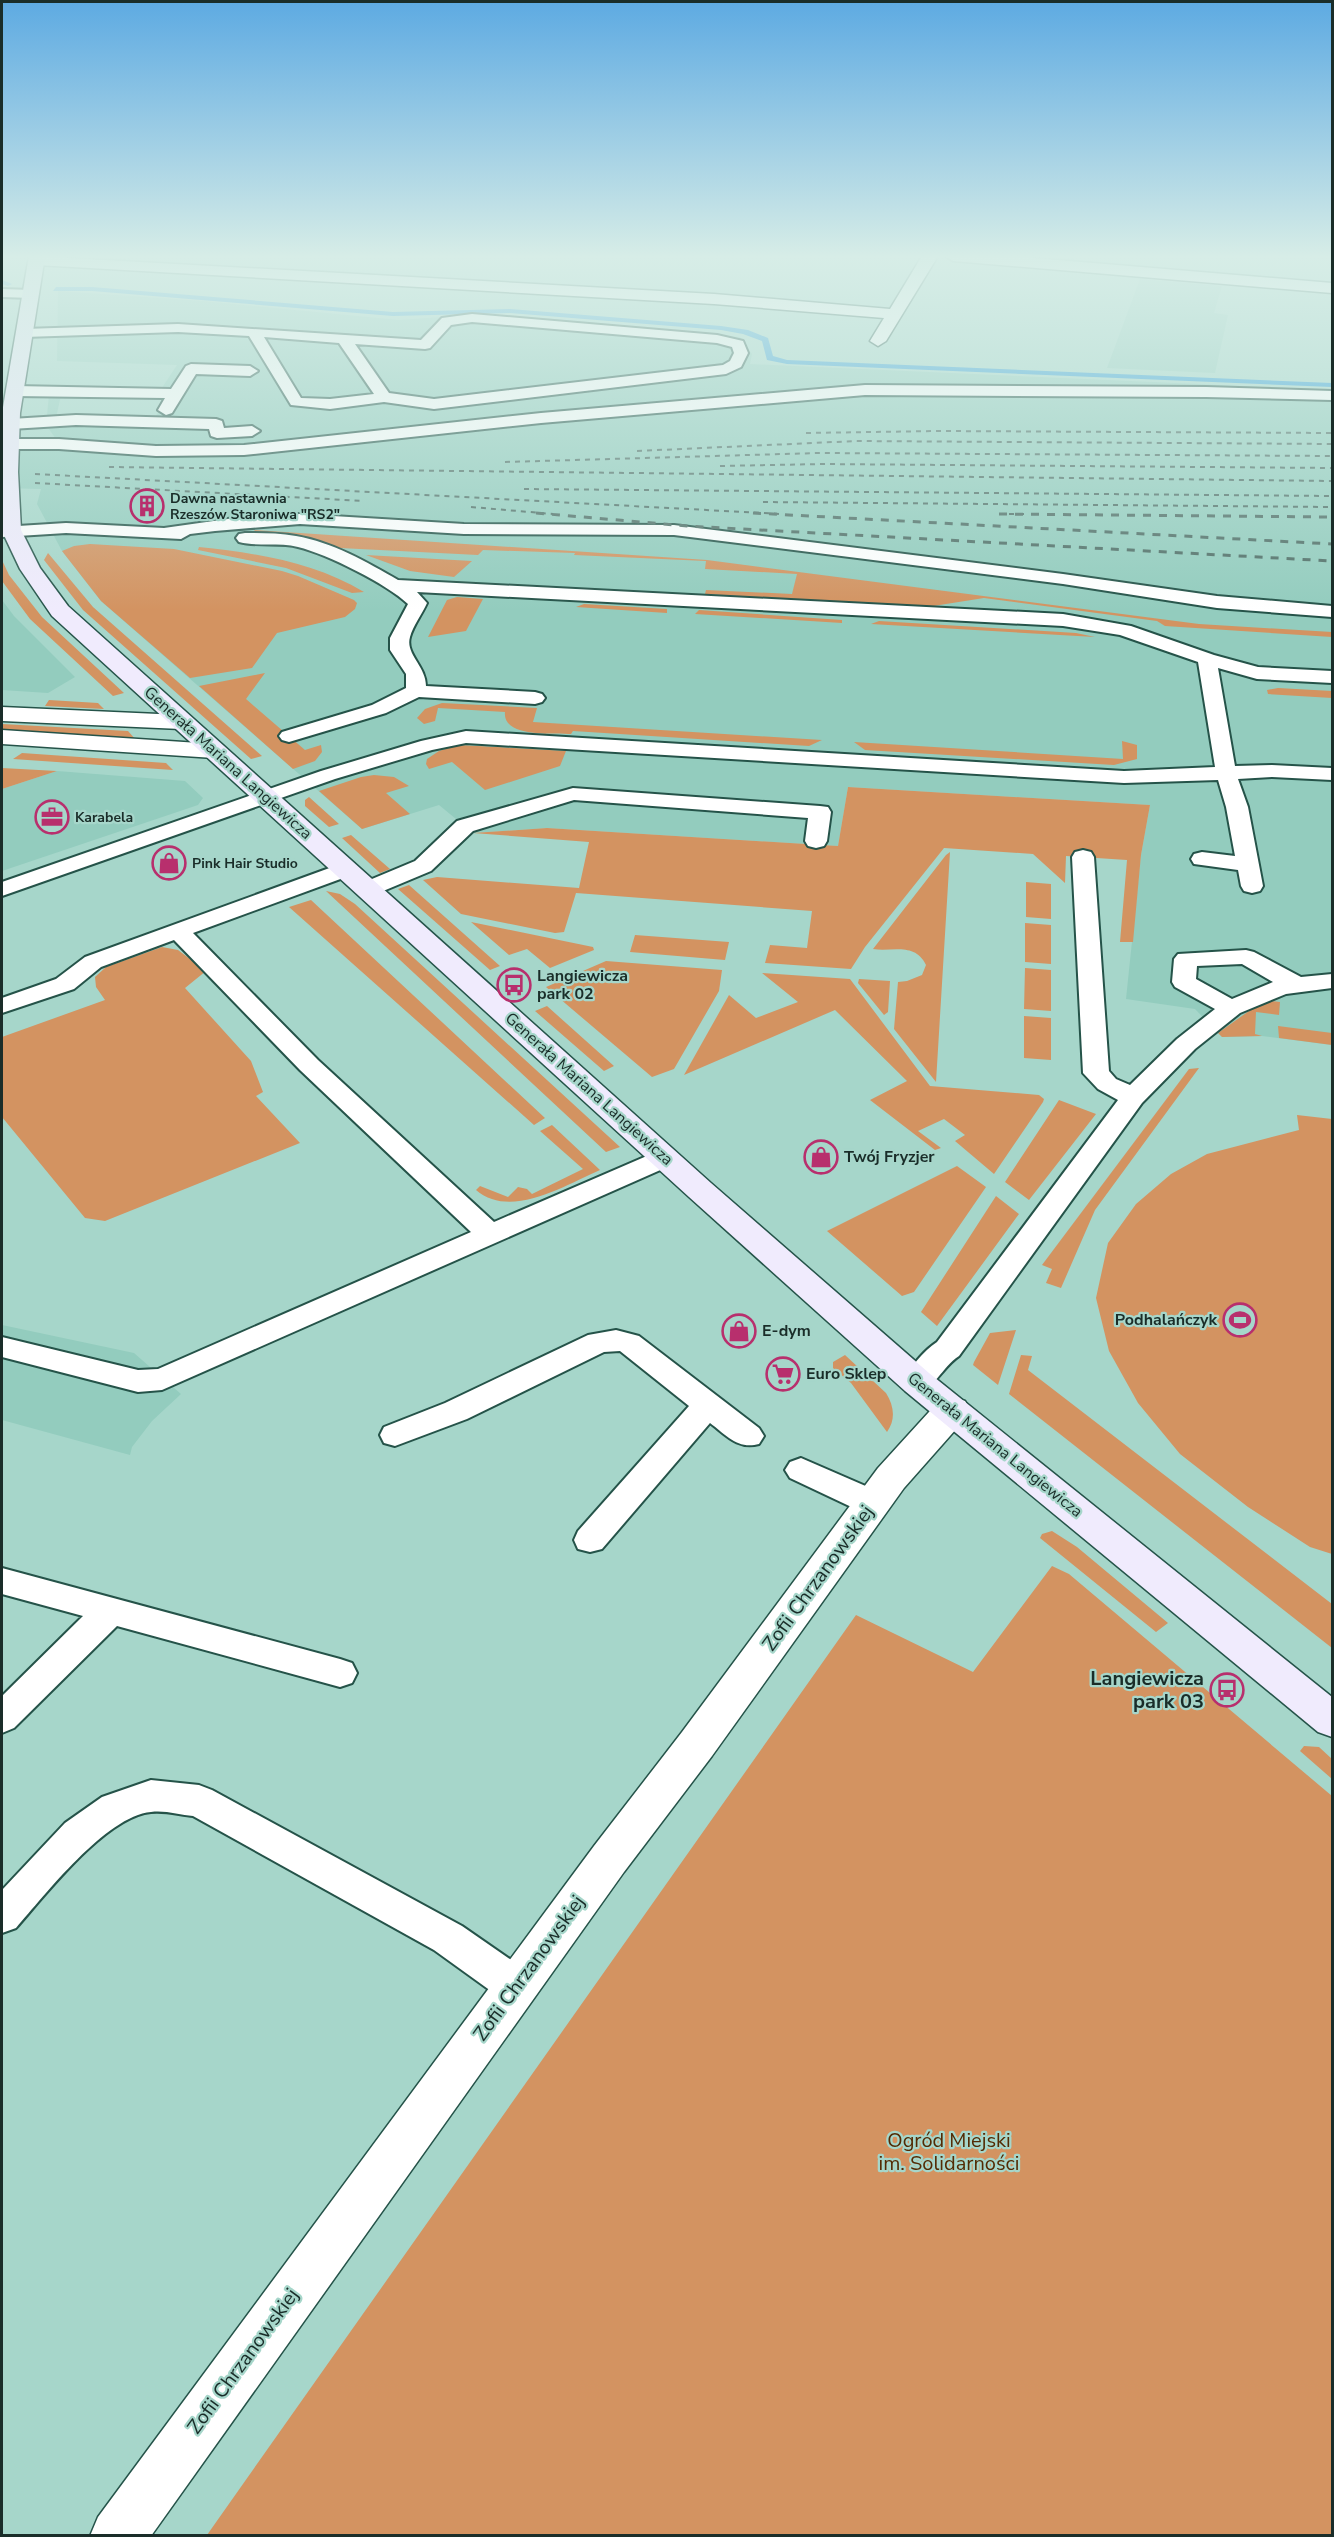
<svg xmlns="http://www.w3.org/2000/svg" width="1334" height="2537" font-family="'Nunito Sans',sans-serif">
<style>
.built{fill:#93ccbe}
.green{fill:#d39361}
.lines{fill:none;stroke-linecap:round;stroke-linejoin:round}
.stream{fill:#2d9cd8;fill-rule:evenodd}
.lane-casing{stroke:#255349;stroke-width:4}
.street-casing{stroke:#255349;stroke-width:3}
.secondary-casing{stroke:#255349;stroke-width:3}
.lane{fill:#fff;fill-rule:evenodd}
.street{fill:#fff;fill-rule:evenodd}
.secondary{fill:#f0ebfd;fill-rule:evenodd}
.rail-far1{stroke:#506e67;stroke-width:2;stroke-dasharray:5 5;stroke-linecap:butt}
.rail{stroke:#506e67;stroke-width:3;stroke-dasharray:8 8;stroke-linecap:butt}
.labels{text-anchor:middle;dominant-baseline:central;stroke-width:4.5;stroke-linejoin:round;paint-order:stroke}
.far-poi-label{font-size:14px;font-weight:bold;fill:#1a2d29;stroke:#a6d6ca;text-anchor:start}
.street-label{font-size:16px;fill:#1a2d29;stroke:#a6d6ca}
.poi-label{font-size:16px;font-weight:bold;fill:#1a2d29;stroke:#a6d6ca;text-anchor:start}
.near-street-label{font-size:20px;fill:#1a2d29;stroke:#a6d6ca}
.near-poi-label{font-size:20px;font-weight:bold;fill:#1a2d29;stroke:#a6d6ca;text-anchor:end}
.near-park-label{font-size:20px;fill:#532a03;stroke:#a6d6ca}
</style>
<rect width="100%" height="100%" fill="#a6d6ca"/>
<path class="built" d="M1140 279 1222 286 1214 313 1228 315 1215 373 1107 368Z
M58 291 203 301 399 320 470 315 740 337 752 354 750 364 1332 390V1045L1262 1036 1222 1037 1195 1009 1126 999 1141 855 1150 805 848 787 838 846 547 828 473 833 439 805 362 829 101 601 62 551 37 504 41 489 2 488V440L56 439 46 425 49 395H61L56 418 152 421 169 398 156 397 177 365 57 361Z
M2 600 14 616 75 677 48 693 2 690Z
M57 771 185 781 203 798 198 805 2 871V789Z
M2 1325 134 1353 181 1394 152 1421 132 1447 130 1455 2 1420Z"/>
<path class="green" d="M255 530 707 560 1199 624 1332 632V637L1165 626 1157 621 984 598 927 607 705 594 706 590 792 594 797 574 705 569 706 561 574 555 575 553 483 550 478 555 340 548 303 536 253 532Z
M90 544 174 549 282 571 298 576 354 600 357 603 355 609 345 617 277 633 252 668 190 678 101 601 62 551 74 546Z
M199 547C256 553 314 562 364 592L352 593 286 568 198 550Z
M48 553 93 607 262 756 251 759 83 610 44 560Z
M366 555 472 561 454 577 410 571Z
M2 560 9 575 42 617 124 693 113 696 30 619 2 581Z
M457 597 483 599 466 631 428 637 447 600Z
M584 604 667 609V613L576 607Z
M699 610 842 620V623L695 614Z
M879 621 1076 633 1095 637 871 624Z
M265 673 246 699 305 750 321 745 322 752 315 761 293 769 199 686Z
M1278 688 1332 691V698L1268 694 1267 690Z
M49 700 98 703 104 709 45 706Z
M442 703 537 708 533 722 822 740 809 746 573 731 571 734C554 733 502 738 505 712L438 708 435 721 424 724 417 718 425 709Z
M2 724 128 731 136 740 2 731Z
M1122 741 1137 745V759L1114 765 865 750 854 742 1123 759Z
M459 745 566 751 560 766 485 790 452 762 429 769 426 764 427 759 439 751Z
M22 753 166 763 173 770 13 759Z
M2 768 57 771 2 789Z
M374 775 394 777 409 786 386 793 410 814 362 829 319 791 361 777Z
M848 787 1150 805 1141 855 1133 942H1120L1127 860 1066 856 1065 883 1033 854 944 848 865 947 851 969 765 963 770 945 807 948 812 911 576 893 564 932 555 933 461 914 423 880 437 877 579 888 589 842 473 833 547 828 838 846Z
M309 797 339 824 329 827 305 806V800Z
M351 835 390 869 380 873 342 838Z
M950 852 936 1082 894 1029 898 982 907 981 922 975 926 965C915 942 892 952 873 949L946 855Z
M1026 882 1051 884V919L1026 917Z
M409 885 500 966 490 970 398 889Z
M326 891 340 894 355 904 620 1147 606 1152Z
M311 900 545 1118 534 1125 289 907Z
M471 922 593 947 594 950 550 968 527 949 509 955Z
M1025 923 1051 925V964L1025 962Z
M635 935 729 942 725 960 630 952Z
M162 947 178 950 206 971 185 988 251 1061 263 1092 256 1096 300 1143 105 1221 85 1218 2 1117V1037L105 1000 96 987 95 977 106 967Z
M606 961 722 970 719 991 674 1069 652 1077 546 987Z
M1025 968 1051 970V1011L1024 1009Z
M762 973 850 979 930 1086 1039 1095 1044 1099 1043 1102 994 1174 955 1141 965 1135 944 1119 918 1131 941 1148 935 1150 870 1100 907 1081 835 1010 684 1075 729 995 756 1018 798 1002Z
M859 979 890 981 888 1012 884 1015 858 983Z
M1271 1001 1280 1002 1279 1015 1256 1012 1255 1034 1262 1036 1222 1037 1218 1033 1249 1011Z
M547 1006 614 1066 604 1071 535 1011Z
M1024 1016 1051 1018V1060L1024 1058Z
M1278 1026 1332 1033V1045L1279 1038Z
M1199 1068 1095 1210 1061 1288 1046 1283 1052 1269 1042 1265 1189 1069Z
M1059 1100 1096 1114 1029 1200 1005 1182Z
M1297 1115 1332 1119V1554L1310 1547 1248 1507 1180 1454 1138 1403 1109 1351 1096 1298 1108 1243 1136 1204 1171 1174 1207 1154 1299 1130Z
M552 1125 600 1170C565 1185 511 1220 476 1190L480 1186 508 1197 518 1187 527 1189 532 1194 583 1169 540 1131Z
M957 1166 986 1187 914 1292 902 1296 827 1231Z
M996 1196 1019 1214 937 1326 921 1312Z
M1016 1330 998 1385 973 1365 974 1362 990 1333Z
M845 1355 886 1393C894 1406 896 1419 887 1432L851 1383 833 1368V1362Z
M1021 1355 1032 1356 1028 1370 1332 1604V1648L1009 1394Z
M1052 1531 1077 1547 1168 1623 1156 1632 1040 1538 1042 1534Z
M1052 1566 1069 1574 1332 1796V2535H207L856 1615 973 1672Z
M1304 1746 1319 1747 1332 1759V1779L1300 1751Z"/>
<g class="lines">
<path class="stream" d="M2 280 12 284 8 286 2 284Z
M56 287H92L393 312 510 309 721 326 748 330 768 338 773 356 787 360 1332 383V387L787 364 767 360 762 341 743 334 721 330 510 313 393 316 92 291H53Z"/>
<defs>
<path id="lane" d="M2 289 31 290 38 294 31 298 2 297Z
M472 314 717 335 743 341 748 353 741 367 726 374 434 409 384 402 330 409 291 405 249 336 178 332 24 337 17 333 24 329 178 324 421 340 442 318ZM472 322 717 343 732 347 734 353 730 361 723 365 434 399 389 393 355 344 425 349 430 348 451 325ZM264 337 339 343 374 394 330 399 301 398Z
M191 364 250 366 258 371 250 376 196 374 172 413 166 415 158 410 165 398 15 396 7 391 15 386 171 389 186 366Z
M865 385 1206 387 1332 391V400L1206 397 865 395 541 423 244 455 156 456 59 449H9L2 445 3 441 9 439H59L156 446 244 445 541 413Z
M76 415 216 419 222 421 224 428 252 426 260 431 252 436 217 438 211 436 209 429 76 425 11 429 3 424 11 419Z
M300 514 464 524 674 525 1063 574 1217 596 1332 606V617L1217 608 1063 584 674 535 464 534 300 524 215 531 190 534 181 539 66 533 2 537V527L66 523 164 528 249 516Z
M245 533C262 533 279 533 296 536 332 542 367 562 398 580L1063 614 1131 626 1214 655 1258 667 1332 671V683L1257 679 1218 668 1235 766 1272 765 1332 768V780L1272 777 1238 779 1248 807 1263 886 1260 891 1252 893 1244 891 1241 886 1238 870 1194 864 1191 859 1194 854 1202 852 1235 856 1226 807 1218 780 1124 783 466 743 432 750 335 779 2 896V882L321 771 421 741 466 731 1124 771 1215 767 1198 662 1120 635 1063 626 417 592 427 603C422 614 413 626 410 637 405 654 426 666 426 686L535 692 542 694 545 698 542 702 535 704 419 697 386 713 289 742 282 740 279 736 282 732 372 705 406 688V674L390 650V638L408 604C387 584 327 554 298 547 279 542 258 547 239 542L236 538 239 534Z
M573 788 820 806 828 807 831 812 827 841 824 846 816 848 808 846 805 841 808 818 574 800 473 831 431 871 376 894 368 896 360 894 357 889 360 884 415 861 457 821Z
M1083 850 1091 852 1094 857 1109 1071 1116 1079 1130 1085 1177 1039 1215 1009 1175 987 1172 982 1174 959 1178 954 1246 950 1254 952 1301 977 1332 974V988L1286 994 1240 1013 1195 1049 1142 1103 959 1356C939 1369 933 1397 906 1390L902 1382C911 1367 923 1351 937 1342L1118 1100 1098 1089 1083 1073 1072 857 1075 852ZM1242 964 1273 982 1232 999 1196 979 1197 966Z
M346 862 354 864 357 869 354 874 193 933 318 1060 494 1222 656 1152 665 1150 674 1152 678 1158 674 1164 162 1390 138 1392 2 1357V1337L138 1370 158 1369 471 1232 300 1070 174 940 101 967 74 989 2 1013V998L56 979 85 957Z
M616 1330 639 1336 759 1428 764 1436 759 1444C738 1450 726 1435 710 1423L602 1549 590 1552 578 1549 574 1540 578 1531 689 1406 620 1351 604 1352 467 1419 395 1446 384 1443 380 1435 384 1427 445 1403 588 1335Z
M801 1458 884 1494 889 1503 884 1512 873 1515 862 1512 790 1478 785 1470 790 1462Z
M2 1568 340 1659 352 1663 357 1673 352 1683 340 1687 117 1626 14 1728 2 1733V1696L83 1616 2 1594Z
M151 1780 199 1785 212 1790 462 1926 530 1973 536 1986 530 1999 516 2004 502 1999 434 1950 193 1816C180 1815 165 1810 151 1812 106 1816 45 1895 16 1928L2 1933V1890L65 1823 102 1797Z"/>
<path id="street" d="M33 256 714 294 890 309 922 256H938L886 341 878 346 870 341 884 318 714 304 37 265 29 260Z
M945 256H1011L1332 283V293L953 261Z
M2 707 181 715 189 717 193 722 189 727 181 729 2 721Z
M2 730 214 744 222 746 226 751 222 756 214 758 2 744Z
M952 1397 965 1401 970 1410 965 1419 904 1488 712 1756 624 1872 151 2536H90L98 2517 594 1846 682 1732 878 1468 939 1401Z"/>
<path id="secondary" d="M29 256H45L20 413 18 472 21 530 40 568 68 606 711 1183 929 1373 1332 1697V1737L1318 1732 905 1391 689 1197 52 616 20 569 2 531V413Z"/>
</defs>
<use href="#lane" class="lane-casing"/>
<use href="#street" class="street-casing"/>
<use href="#secondary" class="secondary-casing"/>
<use href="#lane" class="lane"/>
<use href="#street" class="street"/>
<use href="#secondary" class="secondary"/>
<path class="rail-far1" d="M806 433 937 431 1332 433
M637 451 856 441 1332 444
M505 462 819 453 1332 456
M720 466 822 464 1332 468
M109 467 1332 481
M35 474 781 514
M35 483 364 501
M524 489 1332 496
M763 502 1332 507
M471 507 553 514
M999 514H1027"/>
<path class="rail" d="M536 513 687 526 1332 561
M753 513 1332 544
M999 514 1332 517"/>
</g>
<linearGradient id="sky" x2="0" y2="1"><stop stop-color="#5daae2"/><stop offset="0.42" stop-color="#d7ede7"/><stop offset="1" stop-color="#d7ede7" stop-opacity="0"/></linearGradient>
<rect width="1334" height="611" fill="url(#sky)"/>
<defs>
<symbol id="building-ring" viewBox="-11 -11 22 22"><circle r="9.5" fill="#a6d6ca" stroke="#b82f6d" stroke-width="1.5"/><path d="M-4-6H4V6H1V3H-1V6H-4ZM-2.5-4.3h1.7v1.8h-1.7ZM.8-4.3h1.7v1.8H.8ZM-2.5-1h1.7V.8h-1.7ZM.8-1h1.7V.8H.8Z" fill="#b82f6d"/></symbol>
<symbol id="office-ring" viewBox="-11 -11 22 22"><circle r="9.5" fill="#a6d6ca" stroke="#b82f6d" stroke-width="1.5"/><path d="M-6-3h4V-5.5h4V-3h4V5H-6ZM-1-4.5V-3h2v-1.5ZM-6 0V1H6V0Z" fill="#b82f6d"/></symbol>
<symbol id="shop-ring" viewBox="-11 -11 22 22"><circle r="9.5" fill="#a6d6ca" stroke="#b82f6d" stroke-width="1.5"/><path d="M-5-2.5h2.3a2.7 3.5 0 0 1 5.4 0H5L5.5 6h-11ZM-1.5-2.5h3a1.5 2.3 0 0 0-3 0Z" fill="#b82f6d"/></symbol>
<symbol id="bus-ring" viewBox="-11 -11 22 22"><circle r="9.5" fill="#a6d6ca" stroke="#b82f6d" stroke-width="1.5"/><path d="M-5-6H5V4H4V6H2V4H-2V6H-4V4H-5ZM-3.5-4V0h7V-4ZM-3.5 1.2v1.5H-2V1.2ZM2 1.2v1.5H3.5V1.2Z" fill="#b82f6d"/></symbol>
<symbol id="stadium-ring" viewBox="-11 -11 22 22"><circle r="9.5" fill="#a6d6ca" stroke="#b82f6d" stroke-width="1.5"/><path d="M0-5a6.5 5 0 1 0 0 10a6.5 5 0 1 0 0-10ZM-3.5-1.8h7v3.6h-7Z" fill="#b82f6d"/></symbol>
<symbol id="supermarket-ring" viewBox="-11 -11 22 22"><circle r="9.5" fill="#a6d6ca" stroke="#b82f6d" stroke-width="1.5"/><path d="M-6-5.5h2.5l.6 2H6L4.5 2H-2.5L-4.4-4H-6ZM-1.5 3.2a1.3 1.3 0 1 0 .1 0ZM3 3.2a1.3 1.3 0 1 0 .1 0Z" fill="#b82f6d"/></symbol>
</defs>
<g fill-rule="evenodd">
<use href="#building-ring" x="128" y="487" width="38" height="38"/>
<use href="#office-ring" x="33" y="798" width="38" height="38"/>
<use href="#shop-ring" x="150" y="844" width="38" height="38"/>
<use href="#bus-ring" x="495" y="966" width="38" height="38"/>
<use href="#shop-ring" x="802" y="1138" width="38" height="38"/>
<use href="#stadium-ring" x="1221" y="1301" width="38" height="38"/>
<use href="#shop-ring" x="720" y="1312" width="38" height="38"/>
<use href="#supermarket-ring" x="764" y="1355" width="38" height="38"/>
<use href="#bus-ring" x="1208" y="1671" width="38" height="38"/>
</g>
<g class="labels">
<g class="far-poi-label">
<text x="170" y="498">Dawna nastawnia<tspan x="170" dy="16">Rzeszów Staroniwa "RS2"</tspan></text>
<text x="75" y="817">Karabela</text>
<text x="192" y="863">Pink Hair Studio</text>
</g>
<g class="street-label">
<text transform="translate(228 763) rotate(42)">Generała Mariana Langiewicza</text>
<text transform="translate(589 1089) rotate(42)">Generała Mariana Langiewicza</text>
<text transform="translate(995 1445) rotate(39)">Generała Mariana Langiewicza</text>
</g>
<g class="poi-label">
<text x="537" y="976">Langiewicza<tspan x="537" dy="18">park 02</tspan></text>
<text x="844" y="1157">Twój Fryzjer</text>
<text x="1217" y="1320" text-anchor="end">Podhalańczyk</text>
<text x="762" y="1331">E-dym</text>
<text x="806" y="1374">Euro Sklep</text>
</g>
<g class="near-street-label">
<text transform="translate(818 1578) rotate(-54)">Zofii Chrzanowskiej</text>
<text transform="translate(529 1968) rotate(-54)">Zofii Chrzanowskiej</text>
<text transform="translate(243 2361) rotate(-54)">Zofii Chrzanowskiej</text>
</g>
<g class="near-poi-label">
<text x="1204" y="1678">Langiewicza<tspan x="1204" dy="23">park 03</tspan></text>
</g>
<g class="near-park-label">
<text x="949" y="2140">Ogród Miejski<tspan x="949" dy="23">im. Solidarności</tspan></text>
</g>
</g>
<rect width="1334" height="2537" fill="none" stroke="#1a2d29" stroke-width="6"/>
</svg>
